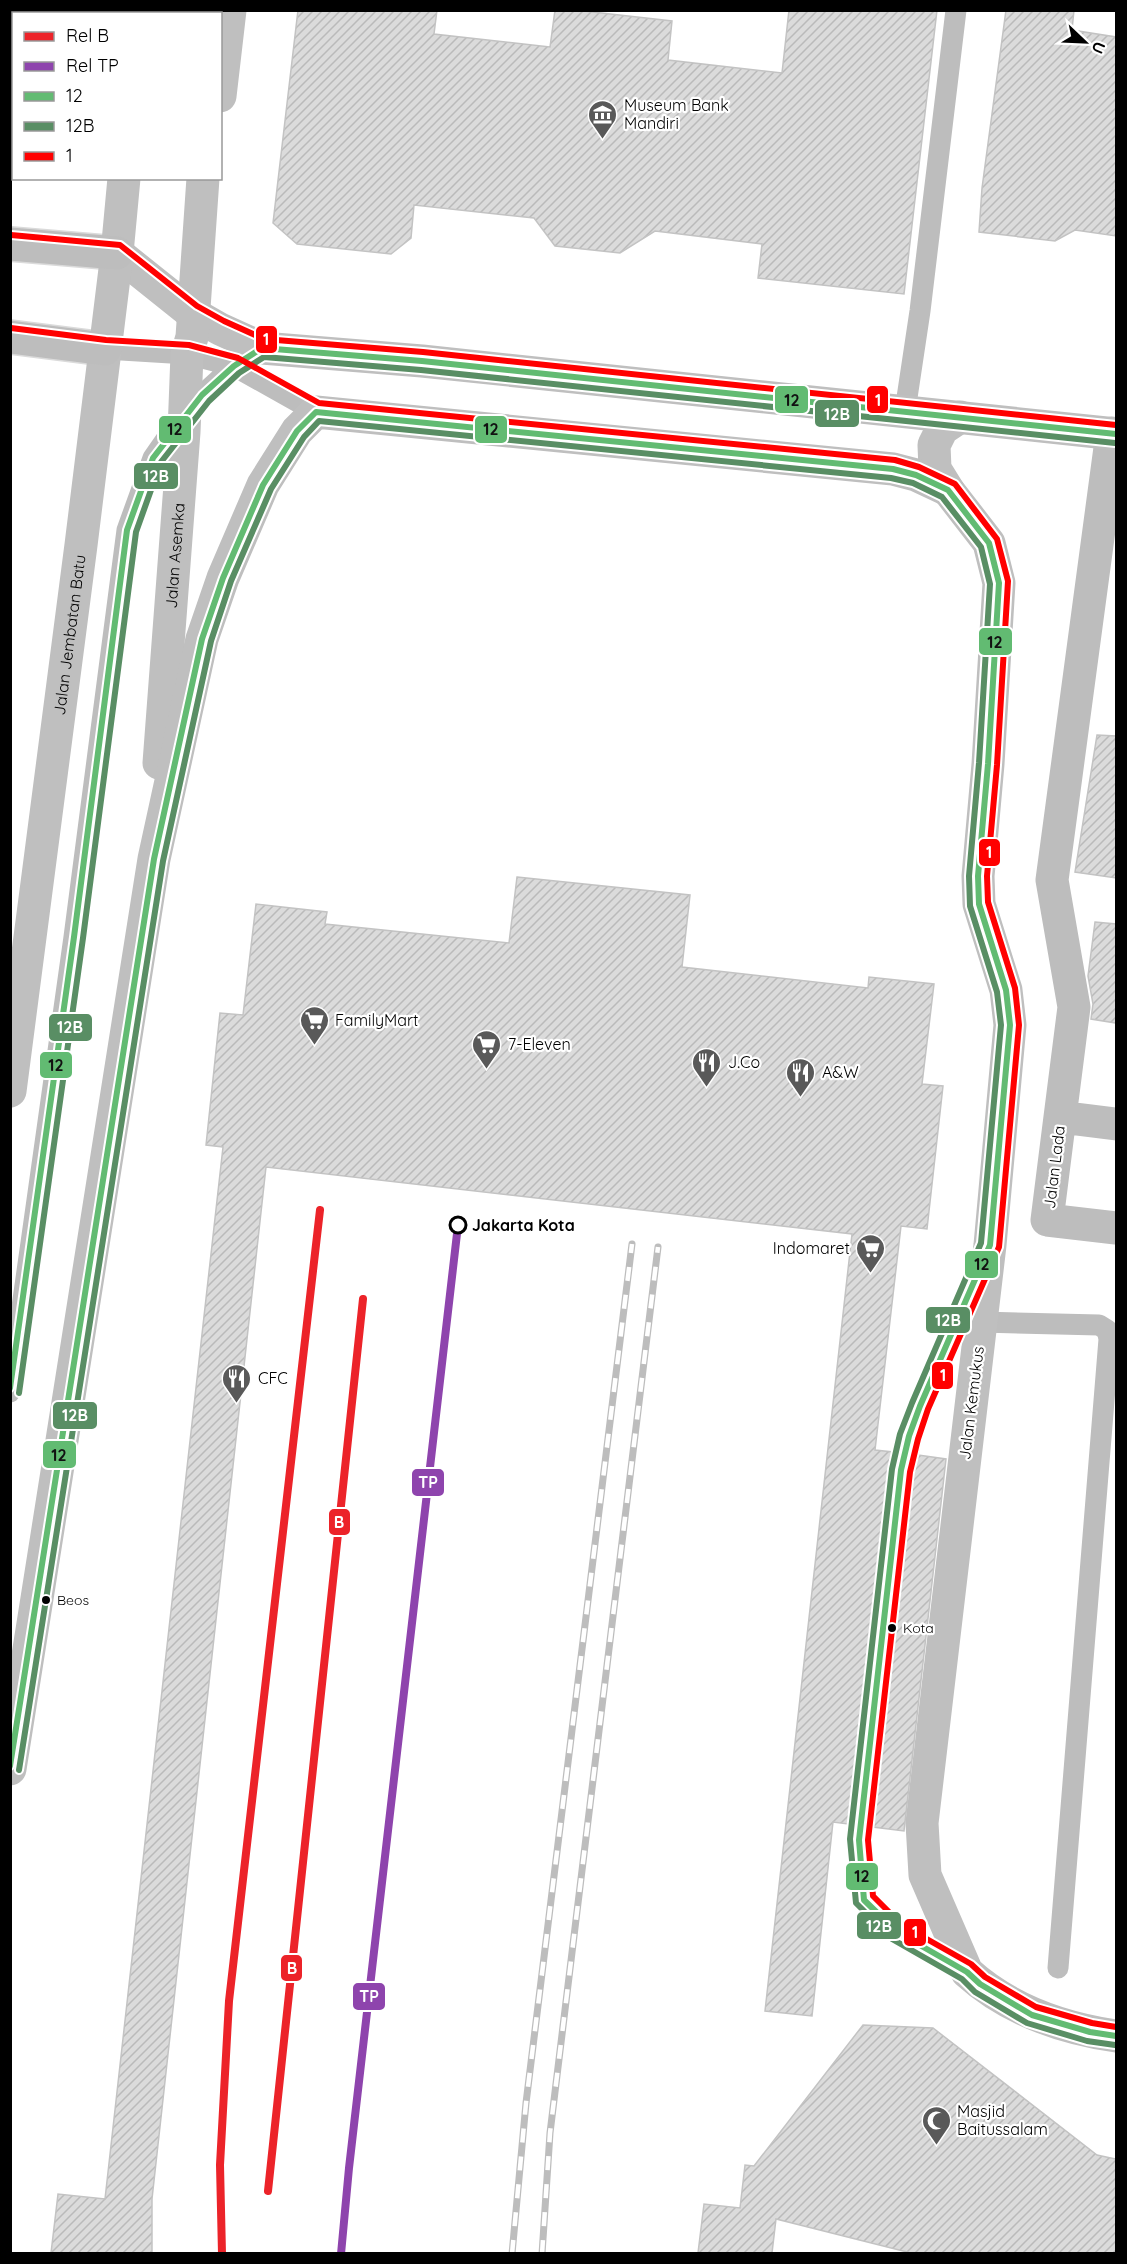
<svg xmlns="http://www.w3.org/2000/svg" width="1127" height="2264" font-family="Quicksand,sans-serif">
<style>
.building{fill:url(#building-hatch);stroke:#c3c3c3;stroke-width:1.5}
.lines{fill:none;stroke-linecap:round;stroke-linejoin:round}
.primary-casing{stroke:#dbdbdb;stroke-width:36}
.lane{stroke:#bdbdbd;stroke-width:21}
.street{stroke:#bdbdbd;stroke-width:33}
.secondary{stroke:#bfbfbf;stroke-width:33}
.primary{stroke:#bdbdbd;stroke-width:33}
.rail-casing{stroke:#bdbdbd;stroke-width:7}
.rail{stroke:#fff;stroke-width:4.5;stroke-dasharray:14;stroke-linecap:butt}
.bus-1-casing{stroke:#fff;stroke-width:10}
.bus-2-casing{stroke:#fff;stroke-width:10}
.bus-3-casing{stroke:#fff;stroke-width:10}
.bus-1{stroke:#62bb72;stroke-width:6}
.bus-2{stroke:#598e64;stroke-width:6}
.bus-3{stroke:#f00;stroke-width:6}
.rail-1-casing{stroke:#fff;stroke-width:12}
.rail-2-casing{stroke:#fff;stroke-width:12}
.rail-1{stroke:#ec2329;stroke-width:8}
.rail-2{stroke:#8e44ad;stroke-width:8}
.stop-dot{fill:#fff;stroke:#000;stroke-width:3}
.bus-dot{fill:#000;stroke:#fff;stroke-width:2}
.labels{text-anchor:middle;dominant-baseline:central;stroke-width:4.5;stroke-linejoin:round;paint-order:stroke}
.bus-label{font-size:14px;fill:#000;stroke:#fff;text-anchor:start}
.poi-label{font-size:16px;fill:#000;stroke:#fff;text-anchor:start}
.street-label{font-size:16px;fill:#000;stroke:#fff}
.stop-label{font-size:16px;font-weight:bold;fill:#000;stroke:#fff;text-anchor:start}
.line-badge{stroke:#fff;stroke-width:2}
.badge-label{font-size:16px;text-anchor:middle;font-weight:bold;fill:#fff}
.pale-badge-label{font-size:16px;text-anchor:middle;font-weight:bold;fill:#111}
</style>
<defs>
<pattern id="building-hatch" width="6" height="6" patternUnits="userSpaceOnUse" patternTransform="scale(1.5)"><rect width="6" height="6" fill="#dbdbdb"/><path d="M-1 1l2-2M0 6l6-6M5 7l2-2" fill="none" stroke="#bababa"/></pattern>
</defs>
<rect width="100%" height="100%" fill="#fff"/>
<path class="building" d="M298 10H437L434 34 550 47 555 10H575L672 21 668 60 782 73 789 10H937L904 294 758 278 762 244 655 231 620 253 555 246 534 218 414 205 411 238 391 254 297 244 273 223Z
M1006 10H1074L1072 30 1116 37V236L1075 230 1055 241 979 232 982 188Z
M1097 735 1116 736V878L1075 872Z
M517 877 690 895 682 967 868 988 869 977 934 984 922 1084 943 1086 927 1229 901 1226 875 1450 893 1452 888 1469 848 1824 833 1822 812 2016 765 2011 852 1234 266 1167 152 2199V2253H51L58 2194 105 2199 223 1147 206 1145 220 1013 243 1015 256 904 327 912 325 924 509 943Z
M1095 922 1116 924V1023L1091 1019 1093 1004 1088 976Z
M918 1455 946 1459 904 1831 873 1827 914 1472Z
M863 2025 933 2028 1097 2155 1116 2159V2253H911L776 2219 772 2253H698L704 2204 740 2208 745 2165 754 2166Z"/>
<g class="lines">
<defs>
<path id="primary" d="M10 244 117 253
M10 337 105 349"/>
</defs>
<use href="#primary" class="primary-casing"/>
<path class="lane" d="M105 349 187 354 234 366 316 412
M905 411 920 311 956 10
M981 1322 1099 1325 1107 1330 1109 1339 1058 1968
M10 1392 74 937 127 530 153 458 169 435 202 395 234 366 262 348
M967 1972 897 1932 864 1900 859 1840 901 1470C918 1401 950 1337 978 1271"/>
<path class="street" d="M1112 433 1052 880 1074 1007 1060 1117 1116 1124
M1060 1117 1047 1220 1116 1228"/>
<g class="secondary">
<path d="M107 10V14"/>
<path d="M138 14V10"/>
<path d="M197 14V10"/>
<path d="M220 96 230 10"/>
<path d="M117 253 192 313 220 329 262 348 422 361 1116 434"/>
<path d="M960 417 942 429 934 445 935 469 948 490 989 543 999 583 988 764 978 876 979 904 1006 990 1010 1025 990 1245 922 1823 925 1875 967 1972C1009 2010 1061 2028 1116 2036"/>
<path id="s1" d="M159 763 184 432 187 354 192 337 203 178"/>
<path id="s2" d="M10 1091 81 545 117 253 124 178"/>
<path d="M10 1769 154 859 202 639 223 578 263 485 297 431 316 412 893 469 916 475 948 490"/>
</g>
<use href="#primary" class="primary"/>
<defs>
<path id="rail" d="M512 2254 526 2103 632 1244
M542 2254 550 2133 658 1247"/>
</defs>
<use href="#rail" class="rail-casing"/>
<use href="#rail" class="rail"/>
<defs>
<path id="bus-1" d="M10 1388 74 937 127 530 153 458 202 395 234 366 262 348 422 361 1116 434
M10 1766 154 859 202 639 223 578 263 485 297 431 316 412 893 469 916 475 948 490 989 543 999 583 988 764 978 876 979 904 1006 990 1010 1025 990 1245 920 1406 909 1436 901 1470 859 1840 864 1900 897 1932 967 1972 980 1984 1032 2015 1090 2032 1116 2036"/>
<path id="bus-2" d="M19 1393 83 938 136 532 161 462 209 401 239 373 264 357 421 370 1115 443
M19 1770 163 861 211 641 231 581 271 489 304 437 319 421 891 478 913 483 942 497 981 547 990 584 979 763 969 876 970 906 997 992 1001 1025 981 1243 912 1403 900 1434 892 1469 850 1839 856 1903 892 1939 962 1979 975 1992 1027 2023 1087 2041 1115 2045"/>
<path id="bus-3" d="M11 235 120 245 197 306 224 321 264 339 423 352 1116 425
M11 328 106 340 189 345 238 358 319 403 895 460 919 467 955 484 997 539 1008 581 997 765 987 876 988 902 1015 988 1019 1025 999 1247 928 1409 918 1439 910 1472 868 1840 873 1896 902 1925 971 1964 985 1977 1036 2007 1092 2023 1116 2027"/>
</defs>
<use href="#bus-1" class="bus-1-casing"/>
<use href="#bus-2" class="bus-2-casing"/>
<use href="#bus-3" class="bus-3-casing"/>
<use href="#bus-1" class="bus-1"/>
<use href="#bus-2" class="bus-2"/>
<use href="#bus-3" class="bus-3"/>
<defs>
<path id="rail-1" d="M268 2191 363 1299
M222 2254 220 2165 229 2001 320 1210"/>
<path id="rail-2" d="M341 2254 349 2168 458 1225"/>
</defs>
<use href="#rail-1" class="rail-1-casing"/>
<use href="#rail-2" class="rail-2-casing"/>
<use href="#rail-1" class="rail-1"/>
<use href="#rail-2" class="rail-2"/>
</g>
<defs>
<symbol id="museum-pin" viewBox="-11 -11 22 30"><path d="M0 17L-7.5 6A9.5 9.5 0 1 1 7.5 6Z" fill="#595959" stroke="#fff"/><path d="M0-6L6-3V-2H-6V-3ZM-5-1h2V3h-2ZM-1-1h2V3h-2ZM3-1h2V3H3ZM-6 4H6V6H-6Z" fill="#fff"/></symbol>
<symbol id="supermarket-pin" viewBox="-11 -11 22 30"><path d="M0 17L-7.5 6A9.5 9.5 0 1 1 7.5 6Z" fill="#595959" stroke="#fff"/><path d="M-6-5.5h2.5l.6 2H6L4.5 2H-2.5L-4.4-4H-6ZM-1.5 3.2a1.3 1.3 0 1 0 .1 0ZM3 3.2a1.3 1.3 0 1 0 .1 0Z" fill="#fff"/></symbol>
<symbol id="restaurant-pin" viewBox="-11 -11 22 30"><path d="M0 17L-7.5 6A9.5 9.5 0 1 1 7.5 6Z" fill="#595959" stroke="#fff"/><path d="M-5-6h1v4h1v-4h1v4h1v-4h1v5L-1.5 .5V6h-2V.5L-5-1ZM5-6V6H3V1.5H1.5Q1.5-4 5-6Z" fill="#fff"/></symbol>
<symbol id="mosque-pin" viewBox="-11 -11 22 30"><path d="M0 17L-7.5 6A9.5 9.5 0 1 1 7.5 6Z" fill="#595959" stroke="#fff"/><path d="M3.5-4.9A6 6 0 1 0 3.5 4.9A5 5 0 1 1 3.5-4.9Z" fill="#fff"/></symbol>
</defs>
<g fill-rule="evenodd">
<use href="#museum-pin" x="586" y="98" width="33" height="45"/>
<use href="#supermarket-pin" x="298" y="1004" width="33" height="45"/>
<use href="#supermarket-pin" x="470" y="1028" width="33" height="45"/>
<use href="#restaurant-pin" x="690" y="1046" width="33" height="45"/>
<use href="#restaurant-pin" x="784" y="1056" width="33" height="45"/>
<use href="#supermarket-pin" x="854" y="1232" width="33" height="45"/>
<use href="#restaurant-pin" x="220" y="1362" width="33" height="45"/>
<use href="#mosque-pin" x="920" y="2104" width="33" height="45"/>
</g>
<circle class="stop-dot" cx="458" cy="1225" r="8"/>
<g class="bus-dot">
<circle cx="46" cy="1600" r="5"/>
<circle cx="892" cy="1628" r="5"/>
</g>
<g class="labels">
<g class="bus-label">
<text x="57" y="1600">Beos</text>
<text x="903" y="1628">Kota</text>
</g>
<g class="poi-label">
<text x="624" y="105">Museum Bank<tspan x="624" dy="18">Mandiri</tspan></text>
<text x="335" y="1020">FamilyMart</text>
<text x="508" y="1044">7-Eleven</text>
<text x="728" y="1062">J.Co</text>
<text x="822" y="1072">A&amp;W</text>
<text x="850" y="1248" text-anchor="end">Indomaret</text>
<text x="258" y="1378">CFC</text>
<text x="957" y="2111">Masjid<tspan x="957" dy="18">Baitussalam</tspan></text>
</g>
<g class="street-label">
<text stroke="none"><textPath href="#s1" startOffset="208">Jalan Asemka</textPath></text>
<text stroke="none"><textPath href="#s2" startOffset="460">Jalan Jembatan Batu</textPath></text>
<text transform="translate(1054 1167) rotate(-83)">Jalan Lada</text>
<text transform="translate(971 1403) rotate(-83)">Jalan Kemukus</text>
</g>
<g class="stop-label">
<text x="472" y="1225">Jakarta Kota</text>
</g>
</g>
<g class="line-badge">
<rect x="255" y="325" width="23" height="29" rx="6" fill="#f00"/>
<rect x="774" y="385" width="35" height="29" rx="6" fill="#62bb72"/>
<rect x="866" y="385" width="23" height="29" rx="6" fill="#f00"/>
<rect x="814" y="399" width="46" height="29" rx="6" fill="#598e64"/>
<rect x="474" y="415" width="34" height="29" rx="6" fill="#62bb72"/>
<rect x="158" y="415" width="34" height="29" rx="6" fill="#62bb72"/>
<rect x="133" y="462" width="46" height="28" rx="6" fill="#598e64"/>
<rect x="978" y="627" width="35" height="29" rx="6" fill="#62bb72"/>
<rect x="978" y="838" width="23" height="29" rx="6" fill="#f00"/>
<rect x="48" y="1013" width="45" height="29" rx="6" fill="#598e64"/>
<rect x="39" y="1051" width="34" height="28" rx="6" fill="#62bb72"/>
<rect x="964" y="1250" width="35" height="29" rx="6" fill="#62bb72"/>
<rect x="925" y="1306" width="46" height="28" rx="6" fill="#598e64"/>
<rect x="931" y="1361" width="23" height="29" rx="6" fill="#f00"/>
<rect x="52" y="1401" width="46" height="29" rx="6" fill="#598e64"/>
<rect x="42" y="1440" width="35" height="29" rx="6" fill="#62bb72"/>
<rect x="411" y="1468" width="34" height="29" rx="6" fill="#8e44ad"/>
<rect x="328" y="1508" width="23" height="28" rx="6" fill="#ec2329"/>
<rect x="845" y="1862" width="34" height="29" rx="6" fill="#62bb72"/>
<rect x="856" y="1911" width="46" height="29" rx="6" fill="#598e64"/>
<rect x="903" y="1918" width="24" height="29" rx="6" fill="#f00"/>
<rect x="280" y="1954" width="23" height="28" rx="6" fill="#ec2329"/>
<rect x="352" y="1982" width="34" height="29" rx="6" fill="#8e44ad"/>
</g>
<g class="badge-label">
<text x="266" y="345">1</text>
<text x="878" y="406">1</text>
<text x="837" y="420">12B</text>
<text x="156" y="482">12B</text>
<text x="989" y="858">1</text>
<text x="70" y="1033">12B</text>
<text x="948" y="1326">12B</text>
<text x="943" y="1381">1</text>
<text x="75" y="1421">12B</text>
<text x="428" y="1488">TP</text>
<text x="339" y="1528">B</text>
<text x="879" y="1932">12B</text>
<text x="915" y="1938">1</text>
<text x="292" y="1974">B</text>
<text x="369" y="2002">TP</text>
</g>
<g class="pale-badge-label">
<text x="792" y="406">12</text>
<text x="491" y="435">12</text>
<text x="175" y="435">12</text>
<text x="995" y="648">12</text>
<text x="56" y="1071">12</text>
<text x="982" y="1270">12</text>
<text x="59" y="1461">12</text>
<text x="862" y="1882">12</text>
</g>
<rect width="1127" height="2264" fill="none" stroke="#000000" stroke-width="24"/>
<rect x="12" y="12" width="210" height="168" fill="#ffffff" stroke="#999999" stroke-width="1.5"/>
<rect x="24" y="32" width="30" height="9" fill="#ec2329" stroke="#999999" stroke-width="1.5"/>
<text x="66" y="42" font-size="18" fill="#000000">Rel B</text>
<rect x="24" y="62" width="30" height="9" fill="#8e44ad" stroke="#999999" stroke-width="1.5"/>
<text x="66" y="72" font-size="18" fill="#000000">Rel TP</text>
<rect x="24" y="92" width="30" height="9" fill="#62bb72" stroke="#999999" stroke-width="1.5"/>
<text x="66" y="102" font-size="18" fill="#000000">12</text>
<rect x="24" y="122" width="30" height="9" fill="#598e64" stroke="#999999" stroke-width="1.5"/>
<text x="66" y="132" font-size="18" fill="#000000">12B</text>
<rect x="24" y="152" width="30" height="9" fill="#ff0000" stroke="#999999" stroke-width="1.5"/>
<text x="66" y="162" font-size="18" fill="#000000">1</text>
<g transform="translate(1085 42) rotate(113)" stroke="#ffffff" stroke-width="4.5" paint-order="stroke">
<path d="M0-4.5L10 22L0 15L-10 22Z" fill="#000000"/>
<text y="-9" font-size="16" font-weight="bold" text-anchor="middle" fill="#000000">U</text>
</g>
</svg>
